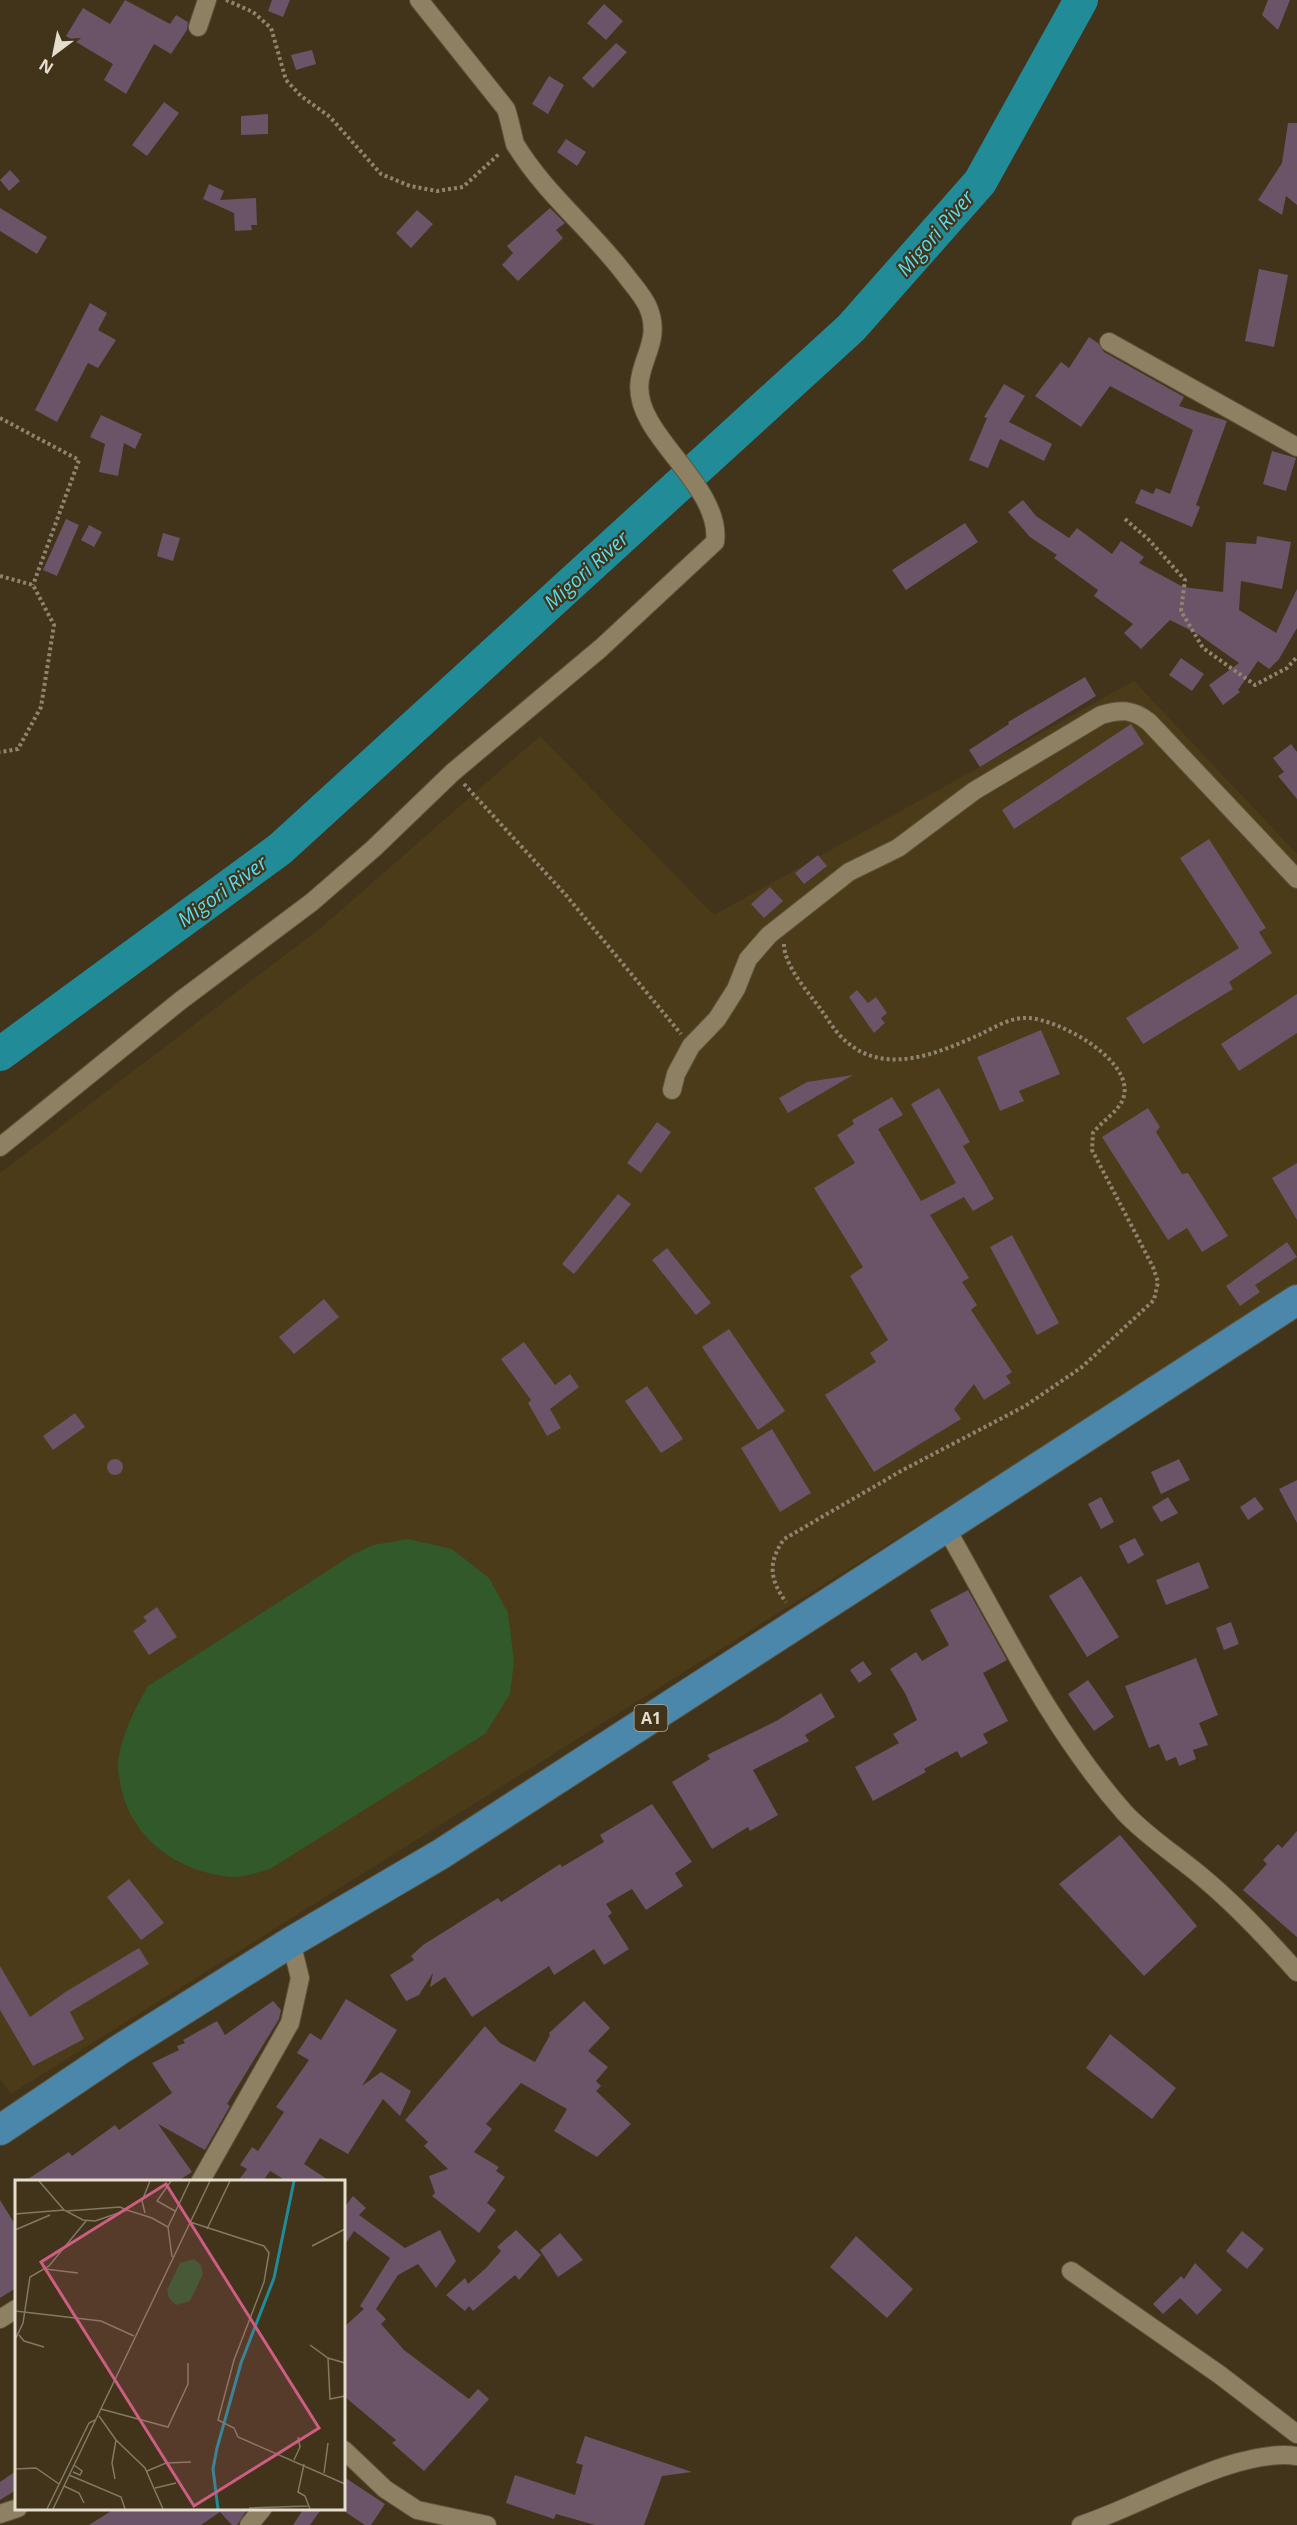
<svg xmlns="http://www.w3.org/2000/svg" width="1297" height="2525" font-family="'Open Sans',sans-serif">
<style>
.built{fill:#4b3b18}
.green{fill:#31592a}
.lines{fill:none;stroke-linecap:round;stroke-linejoin:round}
.river{stroke:#228b98;stroke-width:34}
.building{fill:#6b5368}
.minor-casing{stroke:#5d523b;stroke-width:20}
.trunk-casing{stroke:#5d523b;stroke-width:32}
.path{stroke:#8f846f;stroke-width:4;stroke-dasharray:3 3;stroke-linecap:butt}
.minor{stroke:#8e8063;stroke-width:18}
.trunk{stroke:#4a87ab;stroke-width:30}
.labels{text-anchor:middle;dominant-baseline:central;stroke-width:4.5;stroke-linejoin:round;paint-order:stroke}
.shield{fill:#41341a;stroke:#b4aa97;stroke-width:1.5}
.shield-label{font-size:16px;font-weight:bold;fill:#e5ddcd}
.water-label{font-size:20px;font-style:italic;fill:#59dced;stroke:#41341a}
.inset-river{fill:none;stroke:#228b98;stroke-width:3}
.inset-road{fill:none;stroke:#837862;stroke-width:1.5}
.view{fill:#ce5d83;fill-opacity:0.15;stroke:#ce5d83;stroke-width:3}
.inset-edge{fill:none;stroke:#e5ddcd;stroke-width:3}
</style>
<rect width="100%" height="100%" fill="#41341a"/>
<path class="built" d="M1134 681 1297 854V1288L11 2094 0 2079V1173L323 926 540 736 714 915Z"/>
<path class="green" d="M408 1539 452 1549 489 1578 508 1613 514 1661 510 1694 485 1734 270 1869C259 1872 245 1877 233 1877 178 1873 128 1837 120 1781 119 1775 117 1768 118 1763 121 1735 135 1709 148 1686L352 1555 373 1545Z"/>
<g class="lines">
<path class="river" d="M0 1054 280 849 851 328 980 182 1081 0"/>
</g>
<path class="building" d="M125 0 170 24 176 15 188 22 187 30 171 54 154 44 126 94 104 80 113 64 66 36 83 8 110 24Z
M272 0H290L283 17 268 11Z
M1268 0H1290L1278 30 1262 15Z
M604 4 623 21 606 40 587 23Z
M616 43 627 52 593 88 582 78Z
M312 50 316 64 296 70 291 55Z
M549 76 564 85 548 114 532 104Z
M164 102 179 113 147 156 132 145Z
M268 114V134L241 135V116Z
M1288 123H1297V205L1286 196 1282 215 1258 200 1282 163Z
M566 139 586 152 577 166 557 152Z
M10 170 20 181 9 191 0 180Z
M209 184 224 191 220 200 256 198 257 225H251L252 230 235 231 234 213 203 199Z
M0 208 47 237 37 254 0 231Z
M550 208 565 223 556 230 563 238 518 281 502 265 513 253 507 246Z
M417 210 433 224 411 248 396 233Z
M1259 269 1288 275 1274 347 1245 341Z
M90 303 107 313 98 330 116 340 98 368 88 363 57 422 35 410Z
M1089 337 1098 343 1104 352 1184 397 1179 406 1227 421 1196 505 1200 507 1192 527 1135 503 1141 489 1153 494 1156 488 1170 494 1193 430 1110 386 1081 427 1035 396 1061 362 1069 368Z
M1004 384 1025 396 1009 422 1052 444 1044 461 1000 439 988 468 969 460 987 418 984 417Z
M101 415 142 434 135 449 124 443 118 476 99 472 105 444 90 437Z
M1272 451 1296 458 1286 491 1263 484Z
M1023 500 1036 516 1069 538 1077 528 1112 554 1121 541 1144 557 1139 563 1183 587 1223 592 1226 542 1256 544 1257 536 1291 542 1282 589 1241 581 1239 610 1276 633 1297 589V628L1279 659 1269 669 1258 661 1238 690 1240 692 1223 705 1209 685 1239 663 1198 634 1170 620 1141 649 1124 633 1133 624 1094 596 1098 590 1054 558 1057 555 1030 537 1008 512Z
M66 519 79 525 57 576 43 570Z
M965 523 978 542 906 590 892 570Z
M89 525 102 532 94 547 81 540Z
M163 533 180 538 173 561 157 556Z
M1181 658 1204 674 1192 691 1169 675Z
M1085 677 1096 696 980 767 969 750 1009 724 1008 722Z
M1131 724 1144 744 1014 829 1002 810Z
M1291 744 1297 752V799L1278 776 1284 772 1273 758Z
M1209 839 1266 928 1259 932 1272 953 1229 982 1233 989 1143 1044 1126 1018 1239 948 1180 858Z
M818 855 827 866 804 884 795 873Z
M770 887 783 901 764 918 751 904Z
M857 990 868 1003 876 997 887 1013 881 1018 885 1023 874 1033 849 997Z
M1297 994V1033L1239 1071 1221 1044Z
M1041 1030 1060 1074 1019 1091 1024 1101 1000 1111 977 1057Z
M853 1075 788 1113 779 1098 807 1082Z
M939 1088 970 1142 963 1146 994 1199 973 1211 964 1197 930 1215 969 1278 962 1282 977 1305 971 1310 1012 1372 1006 1376 1011 1383 984 1400 974 1384 954 1409 961 1419 874 1472 825 1395 876 1362 870 1353 888 1340 850 1276 863 1267 814 1188 855 1163 837 1135 854 1124 852 1120 892 1097 903 1115 878 1129 921 1201 956 1183 911 1104Z
M1148 1108 1160 1127 1156 1132 1182 1174 1188 1173 1228 1236 1202 1252 1187 1228 1168 1240 1102 1137Z
M657 1122 671 1132 641 1173 627 1163Z
M1297 1163V1220L1272 1178Z
M618 1194 631 1204 574 1274 562 1264Z
M1012 1235 1059 1323 1037 1335 990 1247Z
M1287 1242 1297 1257 1255 1285 1260 1292 1240 1306 1226 1286Z
M667 1248 711 1303 696 1315 652 1260Z
M324 1299 339 1317 294 1354 279 1337Z
M729 1329 785 1411 758 1430 702 1347Z
M524 1342 555 1385 570 1374 579 1387 550 1409 561 1428 547 1436 528 1403 531 1400 501 1359Z
M647 1386 683 1439 661 1453 625 1401Z
M75 1413 85 1427 53 1450 43 1436Z
M772 1429 811 1493 780 1512 741 1448Z
M1179 1459 1190 1480 1161 1494 1151 1472Z
M107 1467a8 8 0 1 1 16 0a8 8 0 1 1-16 0Z
M1297 1480V1523L1279 1489Z
M1101 1497 1114 1522 1101 1529 1088 1504Z
M1168 1497 1178 1513 1161 1522 1152 1507Z
M1255 1497 1264 1509 1248 1520 1240 1507Z
M1135 1538 1144 1555 1128 1564 1119 1546Z
M1199 1562 1209 1588 1166 1605 1156 1580Z
M1081 1576 1119 1637 1087 1657 1049 1596Z
M968 1590 1007 1660 983 1673 1008 1721 983 1734 988 1743 961 1758 957 1751 924 1769 926 1772 873 1801 855 1767 899 1743 893 1734 917 1720 905 1693 890 1669 916 1652 922 1661 949 1645 930 1610Z
M157 1607 177 1637 149 1655 133 1631 147 1621 143 1617Z
M1231 1622 1239 1644 1224 1650 1216 1628Z
M1196 1658 1218 1715 1199 1723 1208 1745 1193 1750 1196 1759 1179 1766 1176 1757 1166 1761 1159 1744 1149 1748 1125 1686Z
M863 1661 872 1674 859 1683 850 1670Z
M1088 1680 1114 1717 1094 1731 1068 1694Z
M821 1693 835 1717 805 1735 809 1741 753 1770 778 1815 750 1831 748 1827 712 1849 672 1782 710 1759 707 1755 778 1720Z
M652 1804 692 1862 675 1873 683 1886 646 1910 632 1889 606 1904 612 1913 608 1916 629 1949 604 1965 594 1949 554 1975 549 1966 472 2017 445 1977 430 1987 433 1973 419 1995 406 2001 390 1975 414 1960 411 1956 423 1945 498 1898 501 1902 560 1864 562 1867 604 1842 600 1835Z
M1297 1831V1937L1243 1890 1267 1864 1263 1860 1278 1844 1282 1848Z
M1120 1835 1197 1926 1144 1976 1059 1884Z
M129 1879 164 1923 141 1940 107 1897Z
M139 1948 149 1964 70 2012 84 2039 33 2066 0 2010V1966L30 2017 67 1991Z
M346 1999 397 2030 362 2086 381 2072 411 2091 400 2116 383 2099 348 2154 320 2138 304 2164 330 2181H287L270 2171 263 2181H238L247 2169 240 2165 252 2147 258 2151 284 2112 276 2107 309 2060 297 2053 310 2033 321 2040Z
M273 2001 281 2010 279 2019 227 2104 230 2106 205 2150 158 2124 192 2172 178 2181H25L69 2152 72 2156 115 2125 119 2130 172 2093 152 2063 179 2050 177 2046 185 2043 183 2040 217 2021 225 2035Z
M584 2001 610 2028 588 2051 608 2067 596 2081 601 2086 596 2091 631 2124 597 2157 554 2131 567 2109 521 2083 486 2124 492 2129 474 2152 499 2167 496 2171 505 2177 487 2203 496 2210 479 2233 432 2196 435 2193 429 2176 448 2169 424 2146 428 2142 405 2120 485 2026 500 2043 535 2062 550 2035 549 2033Z
M1110 2034 1176 2088 1152 2119 1086 2068Z
M353 2196 366 2208 359 2215 405 2248 440 2230 456 2261 436 2288 418 2264 398 2275 376 2309 386 2319 381 2324 404 2350 469 2399 478 2389 489 2399 424 2471 392 2443 396 2440 344 2396V2327L364 2309 360 2306 390 2258 354 2231 344 2246V2203L346 2205Z
M0 2200 16 2226V2288L0 2298Z
M516 2230 541 2255 519 2280 515 2275 473 2311 469 2306 465 2311 446 2295 465 2278 468 2284 486 2268 501 2251 497 2247Z
M1242 2231 1264 2249 1247 2269 1226 2251Z
M560 2233 583 2260 558 2277 540 2250Z
M856 2236 913 2289 887 2318 830 2267Z
M1195 2263 1222 2290 1197 2315 1180 2298 1163 2314 1153 2304 1181 2276 1184 2279Z
M585 2436 692 2472 662 2476 644 2525H595L556 2514 554 2519 506 2503 515 2475 575 2495 583 2465 576 2463Z
M16 2471V2490L0 2500V2482Z
M344 2477 385 2504 371 2525H365L344 2511Z
M116 2508H248L237 2525H232L220 2512 201 2525H89Z
M304 2508H322L310 2525H293Z"/>
<g class="lines">
<defs>
<path id="minor" d="M198 27 207 0
M1109 342 1297 447
M672 1090 676 1074 691 1046 717 1019 736 989 748 959 769 935 849 872 898 848 974 791 1101 715C1121 709 1133 709 1149 722L1297 879
M0 1147 180 1001 312 902 373 849 453 772 601 648 715 542C721 499 668 456 649 420 620 369 667 352 648 307 643 296 634 286 627 277 593 231 545 194 515 144 514 141 509 117 506 109L419 0
M946 1528C1001 1624 1050 1728 1124 1812 1146 1836 1176 1855 1201 1876 1236 1905 1267 1938 1297 1972
M200 2182 290 2023 300 1978 291 1942
M1071 2271 1220 2375 1297 2434
M0 2319 16 2309
M344 2450 385 2489 417 2510 487 2525
M0 2514 18 2508
M249 2525 263 2508
M1081 2525C1142 2506 1235 2447 1297 2456"/>
<path id="trunk" d="M0 2130 119 2050 291 1942 441 1854 1297 1300"/>
</defs>
<use href="#minor" class="minor-casing"/>
<use href="#trunk" class="trunk-casing"/>
<path class="path" d="M226 0 253 12 271 28 286 80 301 96 330 117 381 174 410 186 437 191 463 187 500 153
M0 418 79 460 33 585
M1125 519 1149 540 1185 580 1181 611 1203 648 1255 685 1287 668 1297 657
M0 576 33 585 54 625 41 707 18 749 0 752
M464 784 565 894 681 1034
M784 944C784 965 807 991 819 1007 828 1019 836 1034 848 1043 887 1076 941 1052 981 1034 995 1027 1011 1017 1028 1018 1058 1019 1137 1061 1123 1099 1118 1112 1101 1122 1093 1133L1092 1150 1153 1267 1158 1282 1154 1300 1082 1367 1025 1406 901 1471 784 1539C768 1562 769 1579 786 1602"/>
<use href="#minor" class="minor"/>
<use href="#trunk" class="trunk"/>
</g>
<g class="labels">
<rect class="shield" x="634.5" y="1705" width="33" height="26" rx="4.5"/>
<g class="shield-label">
<text x="651" y="1718">A1</text>
</g>
<g class="water-label">
<text transform="translate(935 233) rotate(-49)">Migori River</text>
<text transform="translate(586 570) rotate(-42)">Migori River</text>
<text transform="translate(222 891) rotate(-36)">Migori River</text>
</g>
</g>
<g transform="translate(15 2180)">
<rect width="330" height="330" fill="#41341a"/>
<path d="M179 79 186 85 188 94 175 121 161 125 154 118 152 110 165 83Z" fill="#31592a"/>
<path class="inset-river" d="M203 329 198 289 202 268 226 183 259 98 279 1"/>
<path class="inset-road" d="M24 1 49 30 68 40 80 41 112 30 137 38 153 47 157 77M156 1 142 21 160 31M52 31 105 27 112 30M130 33 127 21 135 1M0 34 49 30M175 42 249 66 254 73 249 102 219 180 203 240 219 248 223 257 330 304M153 47 175 1M192 49 215 1M0 50 35 35M297 66 330 49M30 89 63 93M0 131 86 141 119 156M4 155 9 161 29 167M0 160 8 143 15 97 34 86 71 41M295 165 313 178 330 183M313 178 315 219 330 216M86 229 153 247 173 204V183M84 236 101 260 130 288 148 329M279 280 285 267 283 257M289 284 283 312 290 316 295 329M0 289 21 288 44 304M132 291 151 283 176 282M58 292 65 295 67 291 59 285M309 293 313 263M54 295 106 317 110 329M100 299 97 283 101 260M49 306 64 313 69 323M140 308 161 303M234 328 293 326M32 329 74 243 80 240M38 329 195 1"/>
<path class="view" d="M151 4 304 248 179 326 26 82Z"/>
<rect width="330" height="330" class="inset-edge"/>
</g>
<g transform="translate(54 54) rotate(212)" stroke="#41341a" stroke-width="4.5" paint-order="stroke">
<path d="M0-4.5L10 22L0 15L-10 22Z" fill="#e5ddcd"/>
<text y="-9" font-size="16" font-weight="bold" text-anchor="middle" fill="#e5ddcd">N</text>
</g>
</svg>
